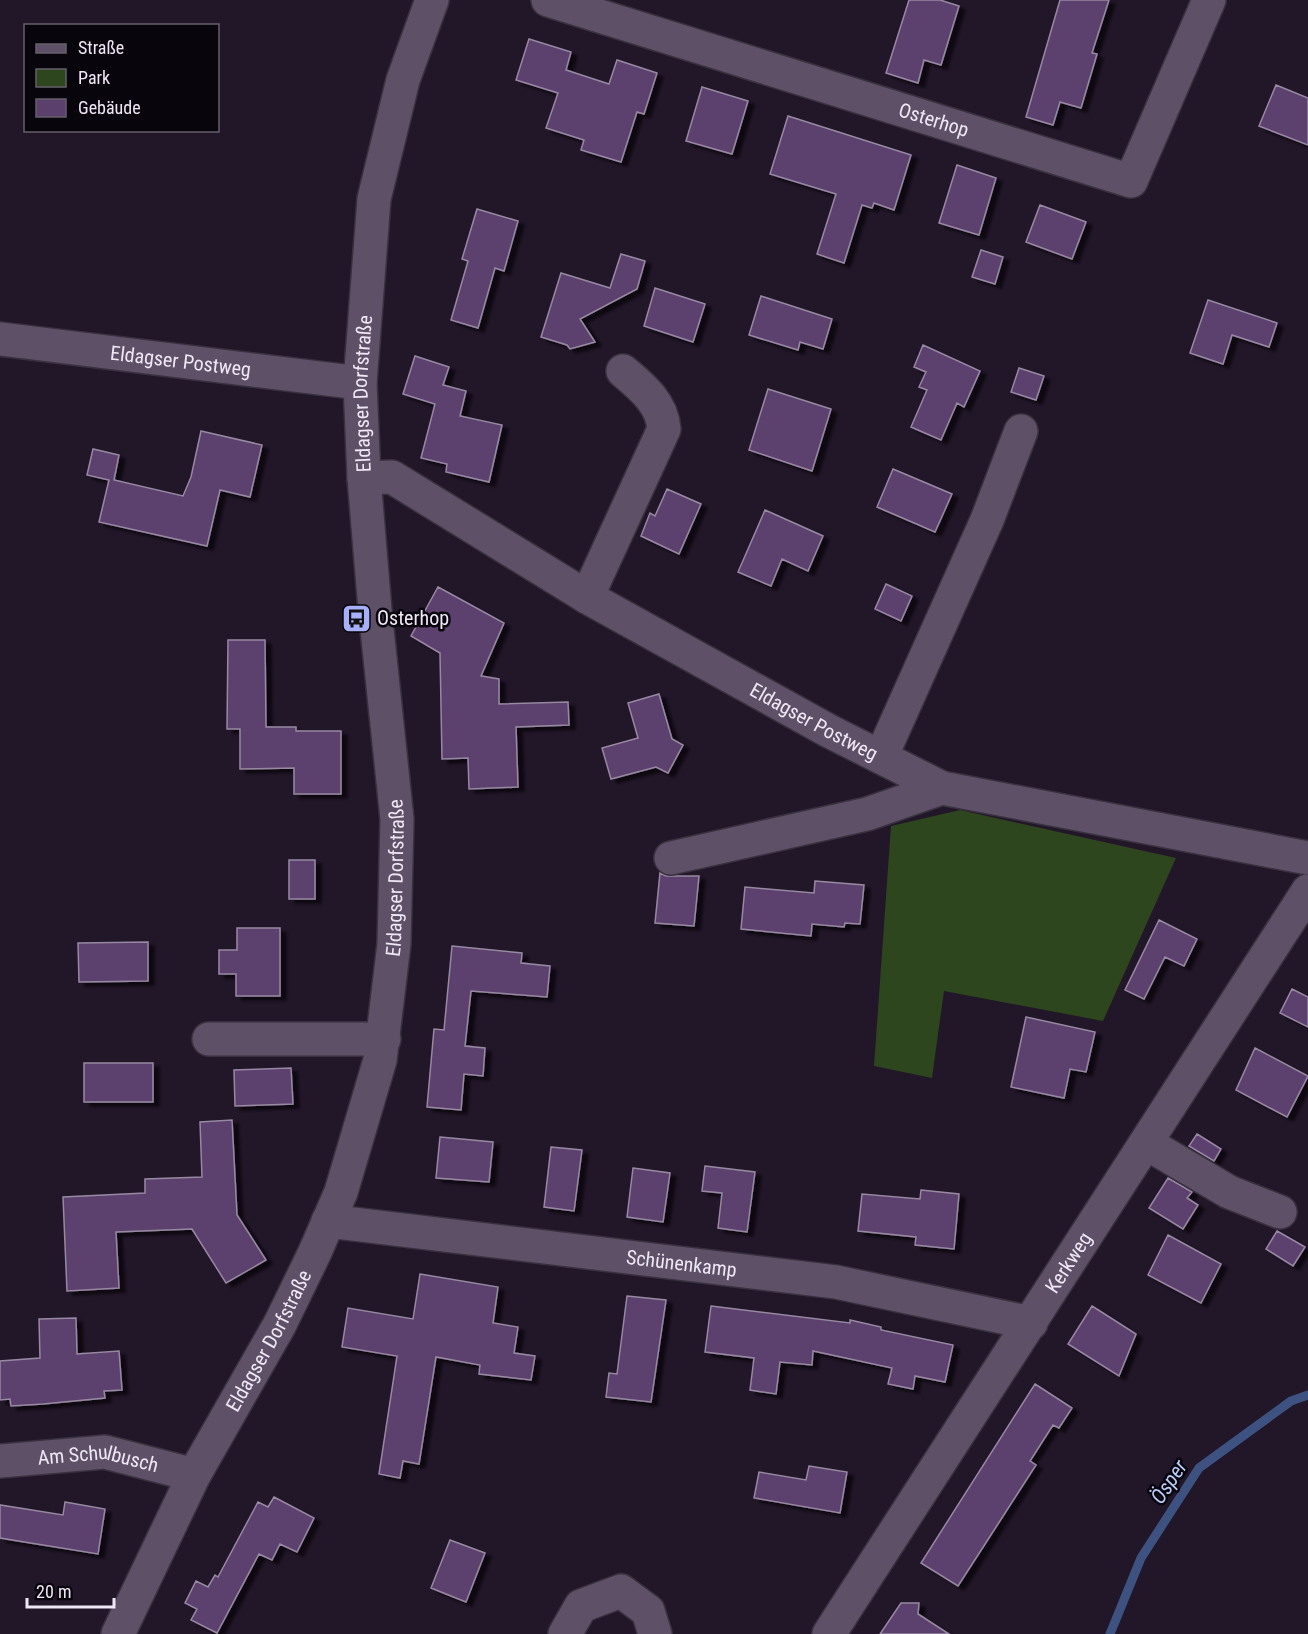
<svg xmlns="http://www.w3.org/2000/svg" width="1308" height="1634" font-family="'Roboto Condensed',sans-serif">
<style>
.green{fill:#2d461d}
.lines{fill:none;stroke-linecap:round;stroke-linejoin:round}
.stream{stroke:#3d5280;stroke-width:9}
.building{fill:#5b3f6d;stroke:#9889a2;stroke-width:1.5;filter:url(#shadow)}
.minor-casing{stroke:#39313f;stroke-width:36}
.minor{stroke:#5e5167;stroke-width:33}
.labels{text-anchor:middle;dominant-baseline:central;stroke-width:5;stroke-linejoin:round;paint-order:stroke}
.street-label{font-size:20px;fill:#efe7f5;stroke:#09050c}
.poi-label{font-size:20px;fill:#efe7f5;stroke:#09050c;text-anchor:start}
.water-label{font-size:21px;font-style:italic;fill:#b8cdfa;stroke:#09050c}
</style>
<defs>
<filter id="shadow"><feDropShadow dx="6" dy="4" stdDeviation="1.5" flood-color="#0009"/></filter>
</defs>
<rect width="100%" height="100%" fill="#221629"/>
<path class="green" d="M960 810 1176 858 1103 1021 944 991 932 1078 874 1066 891 826Z"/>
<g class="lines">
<path class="stream" d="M1110 1634 1141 1558 1199 1468 1291 1401 1308 1395"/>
</g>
<path class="building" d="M909 0H940L959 6 941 65 924 60 918 83 886 73Z
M1060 0H1109L1092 53 1097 54 1081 108 1060 102 1053 125 1026 117Z
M529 39 571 52 566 70 609 84 617 60 657 73 644 114 637 112 621 162 581 150 584 140 546 128 558 93 516 80Z
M1276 85 1308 98V145L1259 126Z
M702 87 748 101 732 154 686 141Z
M788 116 911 155 894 210 874 203 872 208 862 205 844 263 817 254 836 194 770 174Z
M957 165 996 178 979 235 939 223Z
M1040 205 1086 222 1072 259 1026 242Z
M477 209 518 221 504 271 495 268 478 328 451 320 468 261 462 259Z
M981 250 1003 257 995 284 972 277Z
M621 254 645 261 637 289 580 319 595 342 570 349 567 345 541 337 561 273 610 288Z
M655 288 705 304 693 342 644 326Z
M761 296 832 319 823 349 800 342 798 350 749 335Z
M1208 300 1277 323 1269 347 1232 335 1223 364 1190 353Z
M923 345 980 371 964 407 957 403 941 440 911 427 927 390 919 387 926 372 914 367Z
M415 356 449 367 443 385 466 391 460 416 502 425 489 482 446 472 447 464 421 458 435 404 403 394Z
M1019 368 1044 376 1036 400 1011 392Z
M768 389 831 409 812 471 749 450Z
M201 431 262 445 250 497 220 490 207 546 99 522 109 480 87 475 93 449 119 455 114 480 183 496 191 477Z
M893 469 952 494 935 532 877 507Z
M667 489 701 504 679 554 641 536 650 513 655 516Z
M765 510 823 536 808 571 782 559 771 586 738 572Z
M886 584 912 596 901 621 875 609Z
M438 587 504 623 481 676 499 679V704L568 702 569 725 516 727 518 787 469 789 468 758 442 759 440 653 411 636Z
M228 640H265L266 727H296V731H341V794H294V768L240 769V729H227Z
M659 694 672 739 683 745 668 773 656 767 611 779 602 748 638 738 628 703Z
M289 860H315V899H289Z
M660 873 666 876H699L694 926 655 923Z
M815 881 864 885 860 924 845 923 844 927 812 924 811 936 741 929 745 887 814 893Z
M1159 920 1197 939 1184 966 1165 957 1144 999 1125 990Z
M237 928H280V996H236V974H219V950H237Z
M148 942V981L79 982 78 943Z
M452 946 522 953 521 963 550 966 547 997 471 991 465 1046 485 1048 483 1076 464 1074 461 1110 427 1107 434 1029 444 1030Z
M1292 989 1308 997V1027L1280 1013Z
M1026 1017 1095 1032 1086 1072 1070 1069 1064 1098 1011 1087Z
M1255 1048 1308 1076 1287 1117 1236 1090Z
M84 1063H153V1102H84Z
M291 1068 293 1104 235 1106 234 1070Z
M232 1120 237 1215 266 1260 226 1283 192 1229 116 1232 119 1288 67 1291 63 1197 145 1193V1179L202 1177 200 1122Z
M1197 1134 1221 1149 1214 1161 1189 1146Z
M440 1137 493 1142 489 1182 436 1178Z
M551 1147 582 1150 574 1211 544 1207Z
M705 1166 755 1172 747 1232 718 1228 722 1193 702 1191Z
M633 1168 670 1173 663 1222 627 1217Z
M1168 1178 1192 1192 1187 1198 1198 1205 1183 1229 1149 1208Z
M921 1190 959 1194 954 1249 915 1245 916 1237 858 1231 862 1194 920 1199Z
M1277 1231 1305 1247 1293 1266 1266 1249Z
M1168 1235 1221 1264 1201 1303 1148 1275Z
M420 1274 498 1287 493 1323 518 1327 514 1353 535 1356 531 1380 479 1374 480 1365 436 1357 419 1464 403 1461 400 1478 379 1474 397 1356 342 1347 348 1308 413 1319Z
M627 1296 666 1300 651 1402 606 1397 609 1373 617 1374Z
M711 1306 850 1323V1320L881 1327V1330L953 1345 945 1382 915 1376 913 1389 888 1384 892 1368 813 1351 812 1365 780 1362 776 1394 750 1390 754 1358 705 1352Z
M1092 1306 1136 1334 1119 1376 1068 1344Z
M76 1318 77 1354 119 1351 122 1390 104 1391 105 1398 43 1404 11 1406 10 1399 0 1400V1361L40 1358 39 1319Z
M1035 1384 1072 1408 1059 1428 1053 1425 1030 1461 1036 1465 958 1586 921 1563Z
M809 1466 847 1472 840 1513 754 1498 759 1472 806 1480Z
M274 1497 314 1518 297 1552 280 1544 272 1560 259 1554 217 1633 191 1620 197 1609 185 1603 196 1581 208 1587 215 1575 218 1577 258 1502 268 1507Z
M65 1502 105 1509 98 1554 0 1538V1505L63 1515Z
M450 1540 485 1553 466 1602 431 1588Z
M901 1603H919L918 1614 949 1634H880Z"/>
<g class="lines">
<defs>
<g id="minor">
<path id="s1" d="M548 0 1131 181 1209 0"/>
<path id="s2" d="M0 339 360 383"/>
<path id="s3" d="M364 478 392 477 587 597 829 731 942 788 1308 858"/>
<path d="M587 597 664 429C662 403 642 387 623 371"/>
<path d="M881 757 987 520 1021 431"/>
<path d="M671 858 867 814 942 788"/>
<path d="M209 1039H384"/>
<path d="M1146 1143 1229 1192 1280 1212"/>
<path id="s4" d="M328 1221 836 1282 1031 1323"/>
<path id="s5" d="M0 1461 105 1452 194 1475"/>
<path id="s6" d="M118 1634 194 1475 280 1324 315 1252 341 1192 380 1060 394 944 397 819 375 610 364 478 360 383 374 199 403 80 432 0"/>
<path d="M565 1634 581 1606 621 1591 648 1611 655 1634"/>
<path id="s7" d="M829 1634 1308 891"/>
</g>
</defs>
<use href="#minor" class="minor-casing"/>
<use href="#minor" class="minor"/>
</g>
<defs>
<symbol id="bus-square" viewBox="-11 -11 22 22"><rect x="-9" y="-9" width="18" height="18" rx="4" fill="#a8b0fc" stroke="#09050c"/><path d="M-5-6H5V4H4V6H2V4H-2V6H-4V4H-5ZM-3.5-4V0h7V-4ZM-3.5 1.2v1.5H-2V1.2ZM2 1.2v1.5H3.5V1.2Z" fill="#111"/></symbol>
</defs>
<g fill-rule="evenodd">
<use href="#bus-square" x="340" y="602" width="33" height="33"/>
</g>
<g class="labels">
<g class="street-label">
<text stroke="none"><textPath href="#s1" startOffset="404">Osterhop</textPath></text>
<text stroke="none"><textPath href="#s2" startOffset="182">Eldagser Postweg</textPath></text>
<text stroke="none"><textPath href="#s6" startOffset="1302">Eldagser Dorfstraße</textPath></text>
<text stroke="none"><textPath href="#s3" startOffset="516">Eldagser Postweg</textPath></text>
<text stroke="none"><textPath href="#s6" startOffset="816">Eldagser Dorfstraße</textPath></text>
<text stroke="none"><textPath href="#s7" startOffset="442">Kerkweg</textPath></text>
<text stroke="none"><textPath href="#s4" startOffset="356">Schünenkamp</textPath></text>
<text stroke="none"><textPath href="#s6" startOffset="330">Eldagser Dorfstraße</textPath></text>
<text stroke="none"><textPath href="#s5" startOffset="99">Am Schulbusch</textPath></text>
</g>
<g class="poi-label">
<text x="377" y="618">Osterhop</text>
</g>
<g class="water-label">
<text transform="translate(1169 1482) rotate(-56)">Ösper</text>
</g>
</g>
<rect x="24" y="24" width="195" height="108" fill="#09050c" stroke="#655f69" stroke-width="1.5"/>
<rect x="36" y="44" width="30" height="9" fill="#5e5167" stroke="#655f69" stroke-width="1.5"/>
<text x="78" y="54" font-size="18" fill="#efe7f5">Straße</text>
<rect x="36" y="69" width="30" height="18" fill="#2d461d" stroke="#655f69" stroke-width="1.5"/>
<text x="78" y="84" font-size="18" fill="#efe7f5">Park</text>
<rect x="36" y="99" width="30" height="18" fill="#5b3f6d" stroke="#655f69" stroke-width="1.5"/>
<text x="78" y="114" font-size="18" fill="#efe7f5">Gebäude</text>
<path d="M27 1598v9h87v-9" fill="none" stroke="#efe7f5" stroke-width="3"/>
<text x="36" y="1598" font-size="18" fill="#efe7f5" stroke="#09050c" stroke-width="4.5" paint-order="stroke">20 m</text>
</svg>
